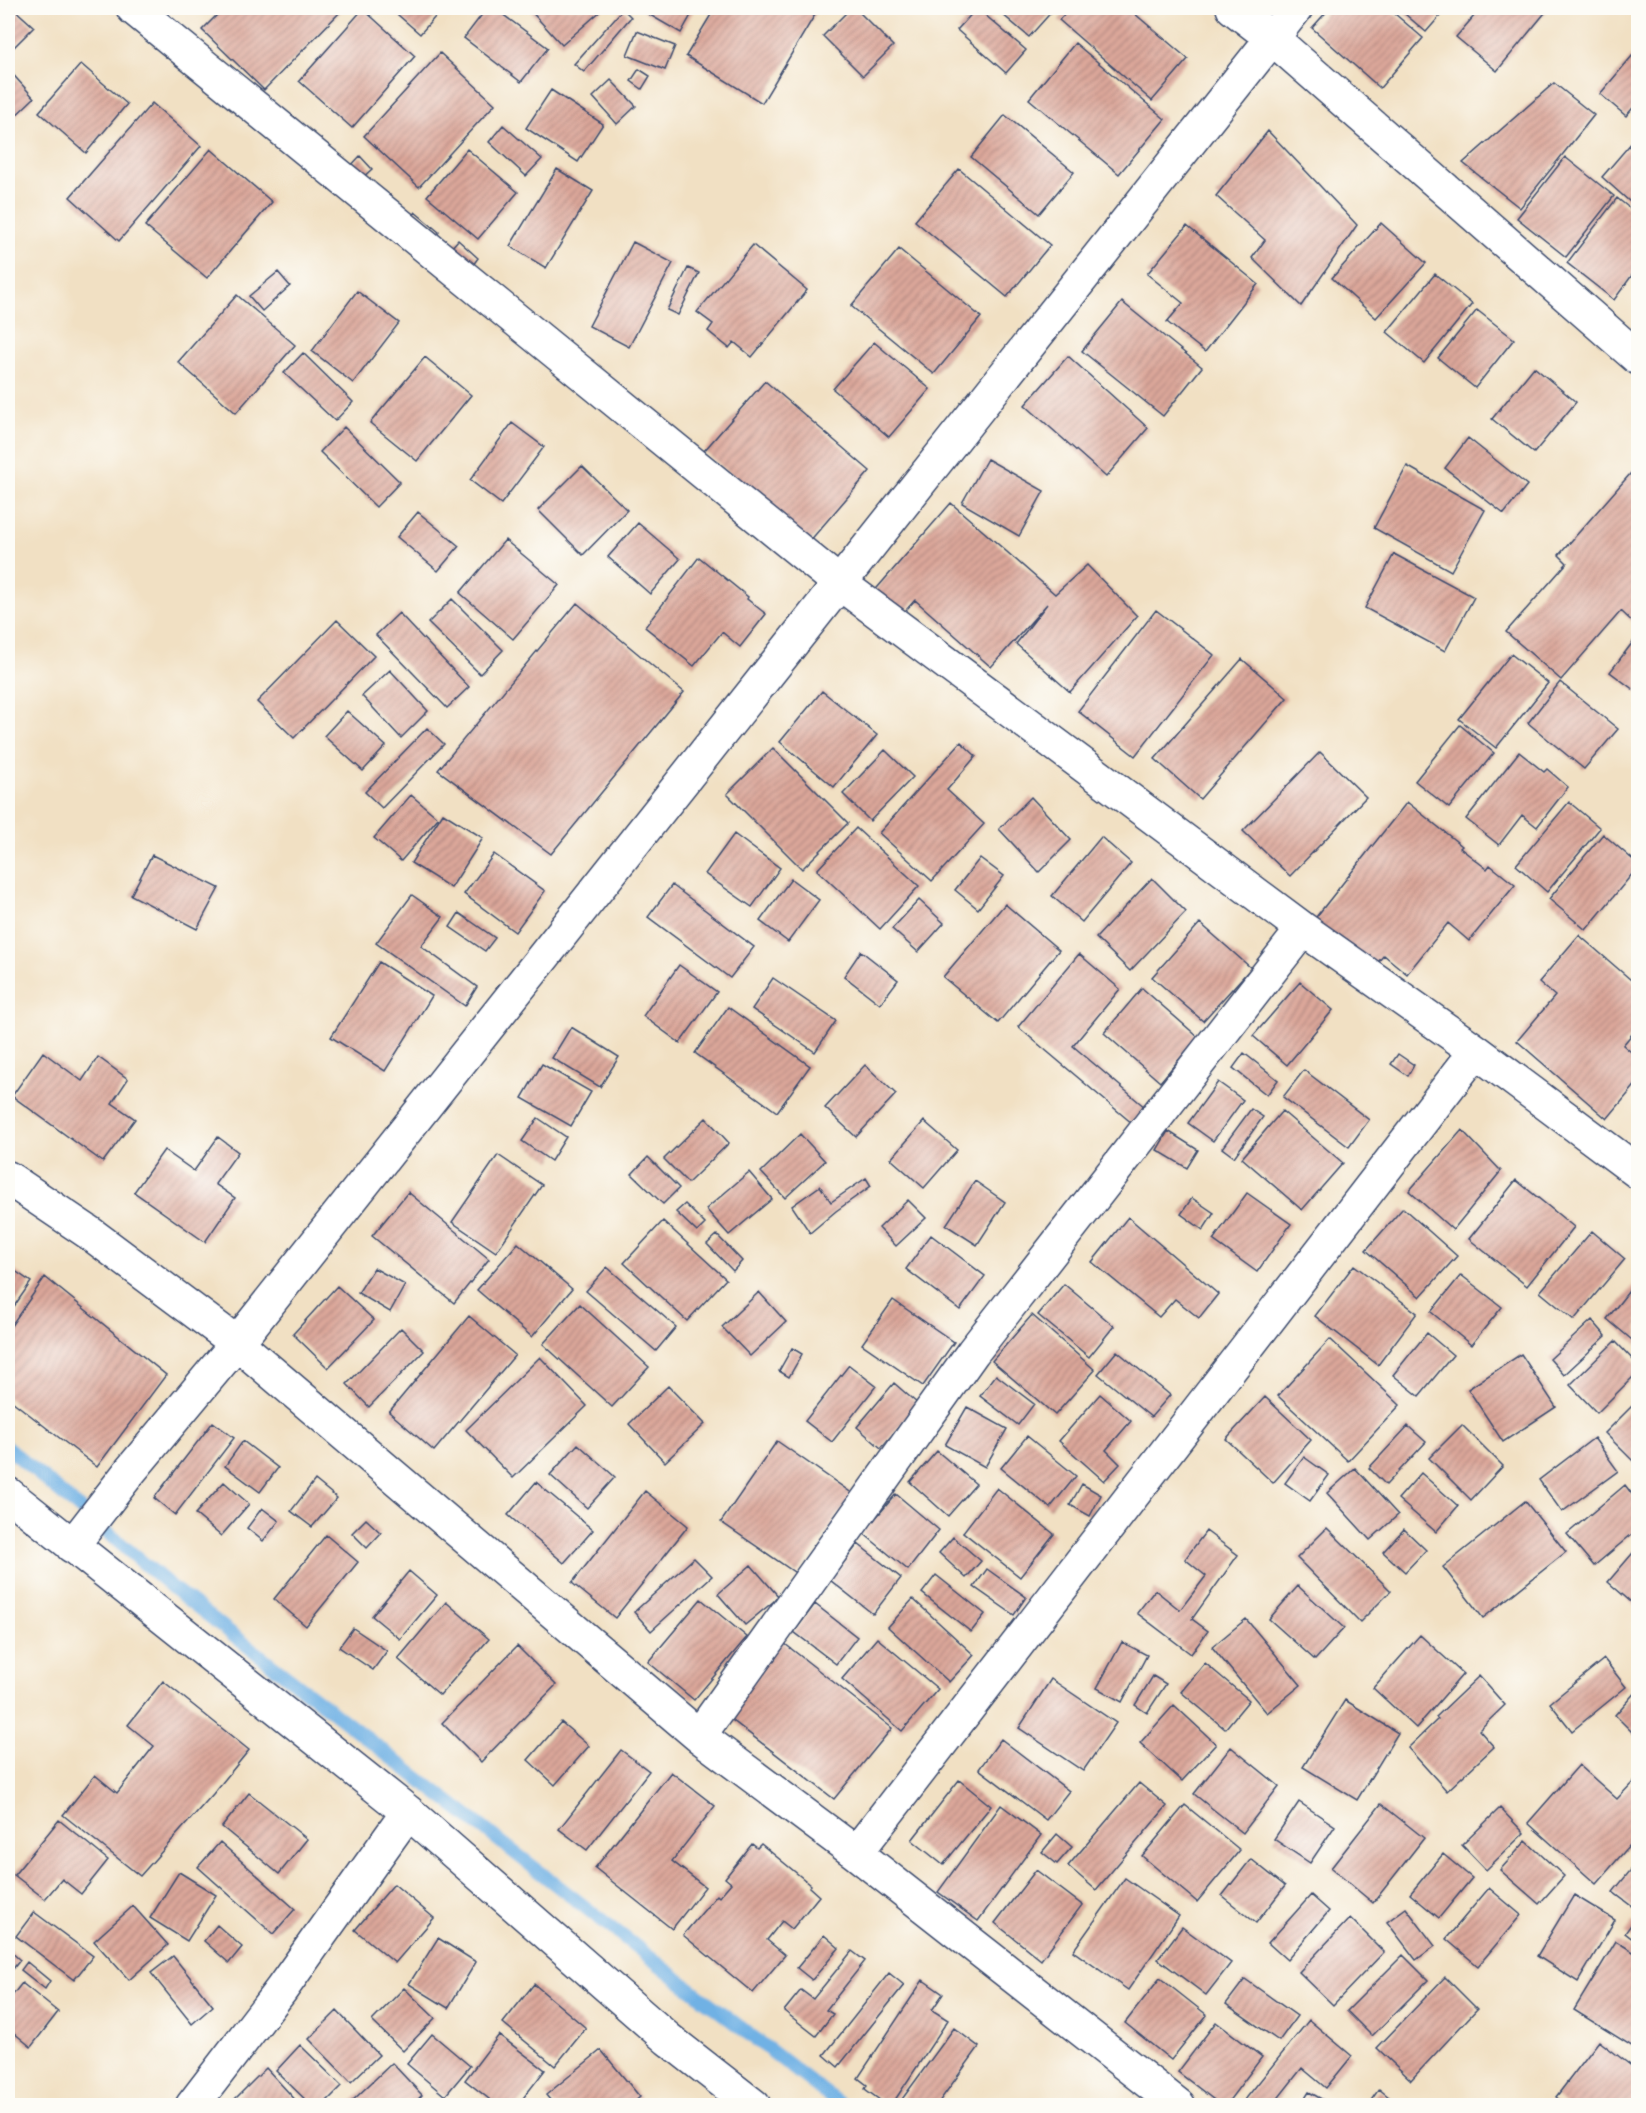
<svg xmlns="http://www.w3.org/2000/svg" width="1646" height="2113" font-family="'Indie Flower',sans-serif">
<style>
.lines{fill:none;stroke-linecap:round;stroke-linejoin:round}
.stream{stroke:#70b1e4;stroke-width:14}
.building{fill:url(#building-hatch)}
.minor-casing{stroke:#3b4a6d;stroke-width:36}
.minor{stroke:#fff;stroke-width:33}
</style>
<defs>
<pattern id="building-hatch" width="6" height="6" patternUnits="userSpaceOnUse" patternTransform="scale(1.5)"><rect width="6" height="6" fill="#dca79a"/><path d="M-1 1l2-2M0 6l6-6M5 7l2-2" fill="none" stroke="#b28881"/></pattern>
</defs>
<rect width="100%" height="100%" fill="#fdfcf7"/>
<filter id="ink" filterUnits="userSpaceOnUse"><feTurbulence type="fractalNoise" baseFrequency=".0167" numOctaves="2"/><feDisplacementMap in="SourceGraphic" scale="12" xChannelSelector="R" yChannelSelector="G"/><feConvolveMatrix kernelMatrix="1 2 1 2 8 2 1 2 1" color-interpolation-filters="sRGB"/></filter>
<filter id="wash" filterUnits="userSpaceOnUse"><feTurbulence type="fractalNoise" baseFrequency=".008" numOctaves="4" result="noise"/><feDisplacementMap in="SourceGraphic" scale="24" xChannelSelector="R" yChannelSelector="G"/><feGaussianBlur stdDeviation="1.35" result="paint"/><feColorMatrix in="noise" values="0 0 0 0 0 0 0 0 0 0 0 0 0 0 0 0 0 1.4 0 .05"/><feComposite in="paint" operator="in"/></filter>
<g filter="url(#wash)">
<rect width="100%" height="100%" fill="#f1e0c3"/>
<g class="lines">
<path class="stream" d="M8 1448 174 1589 842 2106"/>
</g>
<g id="blocks">
<path class="building" d="M8 8H13L34 27 9 52 8 50Z
M224 8H344L264 90 202 30Z
M390 8H443L420 34Z
M487 8H494L548 48 521 82 464 38Z
M528 8H604L562 45Z
M645 8H695L681 33 643 11Z
M715 8H819L762 103 686 56Z
M851 8H855L893 46 863 76 823 36Z
M977 8 1026 50 1006 73 957 30Z
M995 8H1055L1029 37Z
M1070 8H1128L1188 59 1152 101 1059 20Z
M1330 8H1388L1423 38 1380 88 1312 28Z
M1398 8H1447L1426 32Z
M1481 8H1549L1497 71 1456 37Z
M363 9 415 56 352 128 299 81Z
M623 9 631 17 584 72 574 64Z
M637 31 675 46 665 70 627 55Z
M1075 43 1165 119 1119 174 1029 99Z
M1638 49V102L1626 116 1600 94Z
M440 53 495 104 419 187 364 136Z
M81 64 127 104 86 153 39 112Z
M8 69 34 98 8 123Z
M639 69 650 76 642 89 631 81Z
M611 80 636 106 617 124 593 97Z
M1554 83 1594 115 1520 208 1463 163Z
M551 90 603 124 578 162 526 128Z
M152 103 201 146 119 241 70 197Z
M1005 115 1074 172 1039 214 971 157Z
M503 125 542 159 526 176 489 142Z
M1268 131 1357 225 1301 306 1252 258 1265 240 1216 196Z
M1633 141 1638 146V209L1602 177Z
M211 149 272 202 207 278 145 226Z
M467 149 518 192 478 239 427 196Z
M360 156 372 169 360 180 348 169Z
M1565 157 1614 196 1566 257 1517 218Z
M557 169 593 191 546 268 510 246Z
M959 169 1050 245 1007 297 915 221Z
M1617 198 1638 215V267L1614 300 1567 263Z
M415 212 439 232 431 242 407 222Z
M1381 223 1426 263 1376 318 1332 278Z
M1187 226 1258 284 1205 352 1167 322 1183 303 1147 274Z
M458 240 478 258 473 265 452 247Z
M633 242 673 263 629 347 589 326Z
M753 245 807 290 752 357 734 342 729 348 708 331 713 324 697 312Z
M899 249 981 317 934 374 851 306Z
M688 268 699 273 678 315 667 310Z
M278 272 290 286 262 311 249 296Z
M1435 274 1472 304 1424 363 1387 332Z
M357 291 399 323 353 383 312 351Z
M237 295 295 345 236 413 178 362Z
M1122 302 1202 367 1163 416 1082 351Z
M1477 310 1514 339 1475 388 1438 358Z
M874 342 930 389 889 437 833 389Z
M303 353 353 402 335 421 284 373Z
M1068 356 1148 428 1106 477 1025 405Z
M425 357 471 395 417 461 370 423Z
M1534 367 1576 402 1534 453 1492 419Z
M765 381 870 471 809 542 704 451Z
M512 423 544 447 501 504 470 480Z
M344 427 400 482 376 507 320 452Z
M1468 438 1527 485 1504 514 1445 468Z
M987 459 1044 491 1019 536 962 503Z
M1638 465V627L1621 611 1561 680 1506 632 1567 563 1559 555Z
M582 466 627 510 583 555 538 510Z
M1407 466 1485 510 1451 571 1374 528Z
M951 503 1055 594 1087 565 1137 616 1070 692 1016 644 1047 604 991 667 915 600 898 619 871 595Z
M418 512 459 546 438 571 397 537Z
M638 523 680 559 650 594 608 557Z
M505 540 559 585 513 639 460 593Z
M1394 554 1474 597 1445 651 1365 608Z
M699 557 748 597 747 599 766 614 740 647 722 632 694 666 645 627Z
M452 599 503 650 480 674 428 623Z
M577 603 684 692 551 854 438 770Z
M1156 610 1214 655 1135 756 1078 711Z
M399 613 469 687 447 708 376 635Z
M337 620 374 656 294 738 257 702Z
M1636 638 1638 640V693L1610 672Z
M1511 654 1548 683 1496 748 1459 719Z
M1242 659 1287 698 1200 799 1155 759Z
M390 670 428 711 401 738 362 696Z
M1560 682 1618 729 1584 769 1528 723Z
M822 691 877 735 834 787 780 742Z
M347 711 386 746 363 771 324 736Z
M1460 725 1494 753 1449 808 1415 781Z
M427 728 444 744 382 808 365 792Z
M961 742 976 756 947 790 984 824 932 881 879 833Z
M773 748 848 823 802 869 727 794Z
M885 750 913 777 870 821 843 794Z
M1320 752 1366 797 1290 876 1243 831Z
M1519 752 1544 772 1547 769 1568 787 1537 827 1522 815 1499 845 1466 819Z
M411 795 438 818 401 861 374 838Z
M1031 797 1071 840 1039 872 999 829Z
M1407 802 1462 846 1460 848 1487 869 1490 865 1515 885 1469 941 1448 923 1407 974 1384 955 1372 969 1313 921Z
M1569 802 1600 828 1547 892 1516 865Z
M443 813 483 838 451 888 411 863Z
M856 828 919 886 880 929 817 870Z
M734 834 780 868 752 907 705 874Z
M1603 834 1638 864V867L1586 930 1549 899Z
M1101 837 1131 863 1082 922 1052 896Z
M494 854 545 891 515 932 464 894Z
M152 855 219 888 197 929 131 895Z
M980 858 1004 876 978 909 955 890Z
M1152 878 1186 912 1130 971 1096 938Z
M791 879 819 900 788 942 760 921Z
M672 885 754 947 730 978 648 917Z
M412 895 443 917 421 946 477 987 465 1006 376 943Z
M919 900 944 923 918 952 892 929Z
M1005 904 1059 950 998 1023 943 977Z
M459 913 495 938 485 951 450 927Z
M1200 923 1251 968 1203 1021 1152 977Z
M1579 935 1638 986V1027L1623 1045 1638 1058V1082L1607 1119 1517 1041 1555 996 1539 982Z
M861 951 898 980 880 1004 844 976Z
M1079 954 1120 989 1073 1046 1146 1108 1133 1124 1018 1027Z
M379 962 432 996 385 1071 331 1037Z
M679 965 717 992 680 1043 643 1016Z
M773 978 836 1021 815 1052 752 1009Z
M1300 982 1333 1010 1287 1065 1253 1036Z
M1142 988 1198 1037 1160 1082 1104 1033Z
M728 1007 810 1066 777 1112 695 1053Z
M571 1027 619 1057 600 1087 552 1058Z
M43 1052 82 1081 98 1057 128 1079 112 1103 135 1119 103 1162 12 1096Z
M1244 1053 1278 1080 1267 1095 1233 1068Z
M1398 1054 1414 1065 1408 1076 1391 1064Z
M542 1064 591 1092 571 1126 522 1098Z
M865 1065 896 1094 856 1137 825 1108Z
M1304 1070 1369 1120 1349 1147 1283 1097Z
M1218 1082 1243 1100 1213 1141 1188 1123Z
M1251 1109 1263 1117 1234 1157 1222 1148Z
M1282 1111 1343 1163 1302 1210 1242 1158Z
M538 1118 566 1137 551 1161 522 1141Z
M706 1118 729 1143 688 1183 664 1159Z
M924 1121 957 1150 924 1188 891 1159Z
M1462 1130 1501 1171 1453 1230 1409 1191Z
M1168 1131 1198 1150 1187 1168 1157 1150Z
M800 1134 825 1161 785 1198 761 1172Z
M218 1137 238 1152 215 1184 235 1198 205 1242 134 1192 164 1150 194 1171Z
M498 1155 542 1185 496 1252 452 1222Z
M648 1157 679 1188 663 1204 632 1174Z
M749 1172 772 1199 729 1235 706 1209Z
M866 1178 871 1186 836 1211 810 1233 792 1206 820 1186 831 1202Z
M1516 1180 1574 1227 1527 1286 1469 1239Z
M975 1181 1005 1202 977 1245 946 1225Z
M408 1192 489 1259 454 1303 372 1236Z
M1247 1193 1291 1224 1257 1272 1213 1240Z
M1192 1198 1214 1213 1203 1230 1181 1214Z
M908 1200 926 1218 896 1246 879 1228Z
M685 1204 705 1224 697 1232 676 1212Z
M1403 1208 1457 1256 1420 1297 1366 1250Z
M1128 1217 1218 1294 1199 1318 1175 1299 1159 1317 1092 1262Z
M663 1221 726 1279 687 1321 624 1263Z
M1592 1231 1625 1259 1574 1320 1540 1292Z
M717 1235 742 1261 733 1271 707 1244Z
M931 1235 985 1276 960 1310 906 1269Z
M518 1243 572 1289 532 1337 477 1290Z
M1354 1265 1417 1313 1378 1365 1315 1316Z
M8 1266 31 1282 8 1315Z
M607 1267 676 1327 656 1351 586 1291Z
M374 1268 405 1285 390 1312 358 1293Z
M1461 1275 1502 1307 1471 1345 1431 1312Z
M45 1277 166 1375 97 1467 8 1398V1330Z
M1636 1282 1638 1284V1345L1607 1319Z
M1064 1284 1114 1326 1089 1357 1038 1315Z
M337 1286 374 1320 328 1368 293 1334Z
M759 1292 786 1322 750 1356 722 1327Z
M893 1300 954 1342 923 1386 862 1344Z
M580 1304 649 1367 612 1407 543 1344Z
M1032 1315 1095 1370 1055 1415 992 1361Z
M469 1316 515 1355 434 1451 389 1412Z
M1592 1320 1606 1336 1564 1375 1550 1359Z
M401 1328 424 1351 369 1407 347 1384Z
M1427 1333 1453 1355 1419 1396 1393 1375Z
M1330 1339 1400 1405 1348 1461 1278 1396Z
M1615 1341 1638 1365V1372L1597 1413 1570 1385Z
M792 1348 802 1354 789 1377 779 1371Z
M1117 1351 1170 1395 1151 1417 1098 1374Z
M1521 1354 1556 1407 1503 1442 1468 1389Z
M540 1357 587 1406 513 1478 466 1430Z
M849 1365 876 1386 832 1442 805 1421Z
M996 1375 1034 1404 1018 1425 980 1396Z
M894 1383 918 1404 881 1448 857 1427Z
M668 1386 705 1424 665 1462 629 1424Z
M1100 1394 1131 1421 1106 1450 1120 1464 1104 1481 1059 1441Z
M1265 1397 1311 1440 1273 1483 1226 1439Z
M1638 1400V1457L1634 1462 1605 1433Z
M967 1407 1007 1429 985 1467 945 1445Z
M213 1422 234 1438 175 1515 154 1498Z
M1462 1425 1503 1466 1471 1500 1429 1458Z
M1408 1426 1426 1442 1386 1485 1369 1468Z
M1027 1436 1076 1476 1050 1508 1001 1468Z
M1594 1438 1618 1471 1562 1512 1539 1480Z
M243 1441 278 1468 260 1492 225 1466Z
M777 1441 853 1494 797 1574 721 1522Z
M578 1444 615 1477 587 1508 550 1475Z
M937 1451 976 1484 948 1516 910 1482Z
M1304 1457 1329 1475 1310 1501 1285 1483Z
M1355 1468 1398 1515 1370 1540 1327 1493Z
M1421 1473 1458 1506 1436 1532 1398 1499Z
M315 1480 337 1498 312 1527 291 1511Z
M224 1482 249 1504 221 1536 195 1514Z
M536 1482 593 1530 564 1563 508 1515Z
M1082 1484 1101 1495 1090 1516 1070 1505Z
M1625 1485 1638 1502V1529L1594 1566 1567 1534Z
M997 1488 1054 1534 1020 1577 963 1532Z
M645 1491 688 1526 615 1618 572 1583Z
M896 1494 939 1530 908 1570 863 1533Z
M1525 1501 1566 1552 1483 1618 1443 1567Z
M262 1508 279 1521 263 1541 247 1528Z
M366 1519 381 1533 367 1548 352 1533Z
M1327 1528 1391 1591 1360 1622 1297 1558Z
M1404 1529 1426 1550 1405 1572 1383 1552Z
M1206 1531 1238 1555 1192 1619 1208 1631 1191 1654 1137 1613 1155 1590 1180 1610 1206 1576 1185 1559Z
M326 1535 358 1562 306 1626 274 1599Z
M953 1537 981 1561 966 1578 939 1553Z
M858 1544 901 1578 873 1614 830 1580Z
M1638 1547V1608L1608 1582Z
M694 1558 712 1576 651 1631 634 1612Z
M751 1565 779 1597 745 1625 718 1594Z
M987 1569 1026 1597 1014 1615 974 1587Z
M409 1571 437 1595 400 1639 372 1616Z
M936 1575 985 1614 971 1632 922 1593Z
M1298 1586 1344 1628 1315 1660 1269 1619Z
M701 1599 747 1637 694 1700 648 1662Z
M913 1599 974 1655 949 1682 888 1627Z
M446 1602 489 1639 440 1695 398 1659Z
M815 1604 857 1637 836 1664 794 1632Z
M1246 1619 1301 1685 1267 1713 1212 1647Z
M353 1628 387 1651 373 1670 339 1647Z
M1420 1635 1463 1674 1416 1728 1373 1688Z
M877 1638 938 1689 902 1731 842 1679Z
M780 1640 892 1728 834 1799 723 1713Z
M1122 1642 1147 1655 1122 1702 1097 1688Z
M517 1646 556 1685 481 1762 442 1723Z
M1604 1659 1626 1687 1572 1731 1550 1703Z
M1205 1663 1249 1700 1225 1729 1181 1692Z
M1153 1676 1166 1684 1147 1713 1135 1705Z
M1479 1676 1505 1705 1479 1730 1494 1747 1447 1791 1408 1748 1438 1719 1436 1717Z
M1051 1679 1116 1723 1083 1771 1019 1728Z
M163 1681 249 1750 213 1794 140 1876 63 1815 95 1775 117 1793 154 1746 128 1725Z
M1638 1689V1738L1615 1715Z
M1345 1700 1398 1733 1357 1800 1303 1767Z
M1174 1705 1216 1744 1182 1781 1140 1743Z
M561 1722 589 1746 555 1785 528 1760Z
M1001 1739 1069 1791 1046 1820 979 1769Z
M1231 1747 1279 1786 1243 1833 1194 1794Z
M621 1750 649 1771 587 1850 559 1829Z
M1579 1765 1617 1799 1635 1780 1638 1783V1836L1596 1884 1528 1823Z
M671 1772 715 1806 672 1861 705 1887 672 1929 595 1868Z
M959 1780 991 1806 943 1865 912 1840Z
M1139 1783 1167 1806 1096 1890 1068 1866Z
M249 1793 307 1839 279 1874 222 1827Z
M1299 1802 1335 1826 1310 1863 1274 1839Z
M1381 1804 1424 1838 1373 1903 1331 1868Z
M1001 1805 1041 1835 978 1921 938 1892Z
M1185 1805 1240 1850 1197 1902 1142 1856Z
M1500 1808 1524 1833 1486 1870 1462 1845Z
M59 1820 108 1860 81 1894 62 1879 45 1899 14 1875Z
M1057 1834 1072 1847 1057 1864 1042 1852Z
M1526 1841 1564 1876 1539 1904 1500 1870Z
M220 1842 295 1909 273 1934 198 1867Z
M752 1844 757 1848 761 1844 811 1885 809 1887 819 1896 792 1929 782 1921 767 1940 785 1955 753 1993 683 1935 717 1895 719 1897 731 1883 725 1878Z
M1443 1854 1472 1878 1439 1918 1410 1894Z
M1251 1859 1285 1886 1256 1923 1222 1896Z
M1638 1861V1911L1613 1892Z
M1036 1870 1082 1905 1041 1960 995 1923Z
M179 1872 216 1895 187 1941 150 1918Z
M1125 1878 1179 1916 1128 1990 1073 1951Z
M394 1884 434 1918 395 1963 355 1930Z
M1489 1888 1521 1915 1478 1966 1446 1939Z
M1311 1895 1329 1911 1287 1960 1268 1943Z
M1574 1895 1615 1920 1578 1982 1537 1956Z
M133 1906 168 1945 129 1980 94 1941Z
M1406 1908 1435 1946 1416 1960 1387 1922Z
M34 1912 93 1956 74 1980 16 1936Z
M1350 1918 1384 1952 1333 2005 1299 1972Z
M1633 1922 1638 1926V1943L1625 1933Z
M217 1925 242 1947 229 1963 204 1941Z
M1182 1927 1231 1963 1206 1995 1158 1959Z
M824 1935 839 1948 812 1980 797 1968Z
M438 1938 476 1962 448 2008 409 1984Z
M1616 1941 1638 1955V2050L1574 2010Z
M8 1949 20 1960 8 1975Z
M852 1951 865 1961 826 2010 833 2014 816 2036 784 2011 801 1990 813 1999Z
M1403 1955 1428 1980 1372 2036 1347 2011Z
M173 1956 213 2006 192 2024 151 1973Z
M27 1962 50 1981 45 1989 21 1970Z
M889 1973 904 1985 838 2067 824 2055Z
M1445 1977 1477 2009 1411 2080 1377 2048Z
M1160 1978 1207 2015 1171 2060 1125 2023Z
M1245 1979 1297 2016 1279 2041 1226 2004Z
M923 1980 943 1994 932 2010 948 2020 891 2106H888L865 2089 867 2085 858 2078Z
M22 1983 58 2012 31 2047 8 2028V2001Z
M534 1984 586 2028 555 2066 503 2023Z
M404 1988 435 2018 403 2051 372 2021Z
M337 2011 379 2055 351 2082 309 2039Z
M1309 2020 1352 2056 1326 2088 1302 2068 1272 2106H1240Z
M1216 2022 1262 2057 1225 2106H1222L1178 2072Z
M954 2028 979 2047 936 2106H897Z
M432 2034 470 2066 445 2096 407 2064Z
M499 2035 545 2070 517 2106H498L465 2080Z
M1599 2041 1638 2071V2106H1567L1556 2097Z
M300 2045 342 2086 322 2106H312L276 2071Z
M601 2050 640 2097 630 2106H555L546 2095Z
M392 2063 422 2095 412 2106H347Z
M266 2068 301 2106H228Z
M1379 2089 1400 2106H1367Z
M1309 2092 1334 2106H1306L1302 2103Z"/>
</g>
</g>
<g filter="url(#ink)">
<use href="#blocks" fill-opacity="0" stroke="#3b4a6d" stroke-width="1.5"/>
<g class="lines">
<defs>
<path id="minor" d="M133 8 838 582 1303 929 1476 1051 1638 1172
M1233 8 1272 38 1638 358
M8 1178 91 1234 237 1343 699 1736 856 1853 1179 2106
M8 1494 408 1812 668 2039 754 2106
M72 1546 131 1470 237 1343 1296 8
M699 1736 973 1352 1303 929
M856 1853 1476 1051
M192 2106 281 1990 408 1812"/>
</defs>
<use href="#minor" class="minor-casing"/>
<use href="#minor" class="minor"/>
</g>
</g>
<rect width="1646" height="2113" fill="none" stroke="#fdfcf7" stroke-width="30"/>
</svg>
